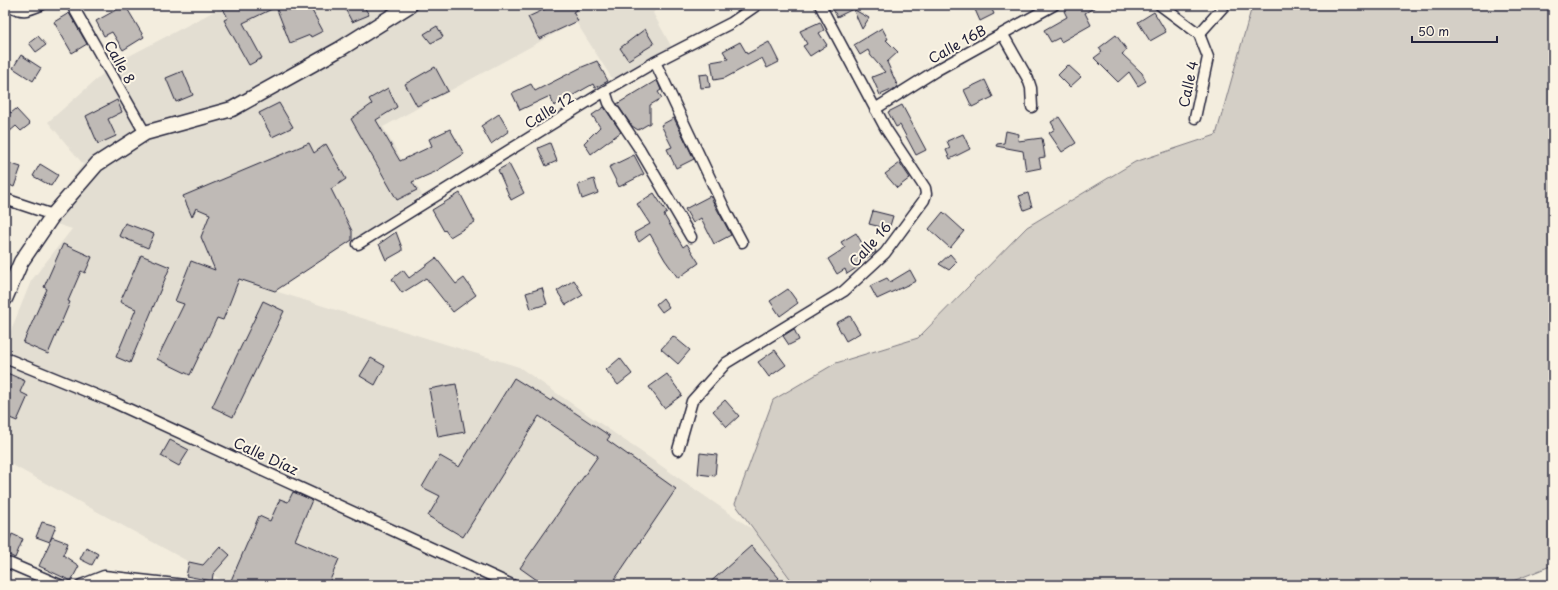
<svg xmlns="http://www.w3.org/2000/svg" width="1558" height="590" font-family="'Playpen Sans',sans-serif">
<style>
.built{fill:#e3ded2}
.green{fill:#d4cfc6;stroke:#7b7880}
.building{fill:#bfbab6;stroke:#22223b}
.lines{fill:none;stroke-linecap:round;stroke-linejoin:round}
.street-casing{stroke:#22223b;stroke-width:13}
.secondary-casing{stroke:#22223b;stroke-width:17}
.street{stroke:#fcf5e5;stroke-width:10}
.secondary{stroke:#fcf5e5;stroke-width:14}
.labels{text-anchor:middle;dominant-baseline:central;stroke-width:4;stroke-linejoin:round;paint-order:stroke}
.street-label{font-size:14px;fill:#22223b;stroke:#fcf5e5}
</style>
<rect width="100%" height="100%" fill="#f3edde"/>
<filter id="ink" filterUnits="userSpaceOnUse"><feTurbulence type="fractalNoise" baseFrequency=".025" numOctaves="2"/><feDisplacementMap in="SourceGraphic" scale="8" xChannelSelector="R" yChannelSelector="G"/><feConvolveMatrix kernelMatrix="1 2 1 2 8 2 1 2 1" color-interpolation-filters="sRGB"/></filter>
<g filter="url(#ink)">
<path class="built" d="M226 5H660L653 13 671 46 613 80 576 22 383 127 422 195 275 291 519 367 755 531 792 582 788 585H231L5 461V345L31 281 72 229 41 219 83 164 48 122 114 64Z"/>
<path class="green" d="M1255 5H1553V565L1503 585H788L792 581 735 504 773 400 836 363 918 338 1027 227 1135 162 1216 135 1251 10Z"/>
<path class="building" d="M125 5 144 37 123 50 112 32 104 36 96 21Z
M221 5H309L323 31 311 37 310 35 290 43 276 7 243 23 262 58 249 65 224 20 228 18Z
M343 5H363L369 15 352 22Z
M554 5H584L573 12 578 21 539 39 528 17Z
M831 5H862L853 9 869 18 862 29 853 9 837 17Z
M973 5H990L994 14 980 21Z
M1075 5H1099L1085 13 1091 25 1061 42 1059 38 1051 42 1044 30 1067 17 1064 11Z
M1154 12 1166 32 1150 41 1138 22Z
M69 13 87 44 72 53 54 22Z
M820 22 824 30 819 33 827 45 810 56 803 46 807 44 800 31Z
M437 26 443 37 431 43 424 34Z
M882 28 888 39 886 40 898 52 887 62 898 87 880 95 872 77 885 72 871 56 868 50 860 55 854 45Z
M645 29 654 44 628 60 620 48Z
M1116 35 1127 50 1122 54 1142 73 1146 81 1138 86 1129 72 1118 82 1094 58 1102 52 1099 48Z
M38 36 46 45 36 52 29 43Z
M740 42 747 54 769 42 779 62 767 68 762 58 725 78 714 80 711 62 728 59 723 51Z
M21 55 41 68 33 81 13 68Z
M597 61 608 81 595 88 593 84 554 106 550 96 520 110 512 93 531 84 535 91 582 67Z
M1068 65 1081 77 1070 87 1058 75Z
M435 67 448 91 417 106 405 84Z
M183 71 193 95 176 102 166 78Z
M708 74 710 87 701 88 699 75Z
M657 80 661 90 658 92 662 98 650 105V123L638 130 632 126 617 104Z
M985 80 993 97 972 107 964 90Z
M388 88 397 107 376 120 400 161 432 146 429 139 450 129 464 154 435 172 412 182 417 190 397 200 351 119 372 104 369 99Z
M117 100 122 112 108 119 116 136 98 144 86 116Z
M279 103 293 127 272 137 259 113Z
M902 105 926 150 916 155 900 125 896 127 888 112Z
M5 106 11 113 16 109 30 124 21 131 16 126 9 132 5 127Z
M604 107 621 132 591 154 584 143 600 127 592 115Z
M499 114 509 131 491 144 481 126Z
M1059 117 1076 143 1062 152 1049 133 1055 129 1051 122Z
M674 118 694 159 676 168 667 149 672 147 661 125Z
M1006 131 1019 134 1018 141 1042 138 1045 157 1039 158 1041 168 1026 171 1023 151 996 146 997 144 1004 143Z
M963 134 970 149 950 159 946 150 950 148 947 141Z
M309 143 314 153 326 144 346 179 331 189 352 231V240L275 291 239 279 223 320 217 318 190 375 157 359 184 304 175 301 191 261 215 270 201 237 210 214 196 208 192 217 183 196Z
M550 143 557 161 546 166 538 148Z
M634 155 644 174 619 187 609 167Z
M5 162 21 167 14 187 5 183Z
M900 163 910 178 897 188 885 174Z
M40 164 58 175 51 186 33 176Z
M509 164 524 193 511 200 498 170Z
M594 179 598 193 582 199 578 185Z
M460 193 475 222 450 237 445 230 444 231 432 210Z
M654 193 667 213 664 215 683 247 687 244 699 263 678 278 665 260 650 234 639 242 634 233 650 224 637 204Z
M1028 193 1032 207 1024 210 1019 196Z
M710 196 731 235 714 244 701 218 693 223 685 209Z
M873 211 893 216 889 229 869 224Z
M943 212 964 231 950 248 929 229Z
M125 223 154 234 148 248 119 236Z
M396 232 402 248V251L386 260 379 244Z
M856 233 865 248 872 244 876 252 857 264 858 267 847 274 845 269 837 274 828 259 845 248 841 242Z
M63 244 92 257 85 273 81 271 68 301 70 302 48 354 23 343 47 289 44 287Z
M950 254 957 262 949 270 939 264Z
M141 255 170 267 130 363 116 357 136 309 120 302Z
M436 258 456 284 464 278 476 295 453 312 426 278 402 293 392 279 403 270 409 278Z
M910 270 916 281 877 299 870 286 887 278 890 282Z
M574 280 583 295 566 305 557 291Z
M542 288 547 304 531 309 526 293Z
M788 289 798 303 780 316 770 301Z
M663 298 669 307 662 312 656 304Z
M263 301 284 311 233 417 212 407Z
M850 316 860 333 846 341 836 323Z
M794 329 799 340 789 345 783 336Z
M673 336 690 350 678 364 661 349Z
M775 350 786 365 769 377 758 362Z
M371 358 385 366 375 385 360 376Z
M620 358 632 374 618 385 606 370Z
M5 372 25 381 20 392 28 396 17 421 5 416Z
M667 374 682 395 664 408 649 387Z
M514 378 551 401 553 398 610 436 607 440 676 489 611 585H544L520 568 598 456 539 416 463 537 428 516 440 496 422 487 440 456 459 467Z
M456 384 465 432 438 437 429 389Z
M725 400 739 416 727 427 713 411Z
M170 440 189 450 179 466 161 456Z
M700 453 717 455 715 476 698 474Z
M293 492 312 500 295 540 339 559 328 585H229L259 516 270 521 280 499 288 502Z
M42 522 56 526 50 541 52 537 68 543 63 555 79 566 71 581 39 566 50 542 36 537Z
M12 534 23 539 15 558 5 553Z
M220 546 230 555 213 574 212 581 186 576 189 562 203 565Z
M751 546 779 578 772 585H707Z
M86 547 98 554 92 565 80 559Z"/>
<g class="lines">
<defs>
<path id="street" d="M8 5C22 13 27 11 41 5
M72 5 145 133
M1160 5 1199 34 1208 57 1195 118
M1199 34 1224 6
M1003 35 1028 79 1031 88 1032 107
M655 62 726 212 742 242
M605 91 609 103 639 148 691 237
M875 109 937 70 1054 5
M5 199 53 215
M358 244 605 91 655 62 731 23 757 5
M5 358 113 402 512 585
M678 450 692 401 726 363 844 291 885 253 924 200 926 194 925 188 886 129 820 5
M5 563 11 564 60 585
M81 585 104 576 185 585"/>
<path id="secondary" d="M5 299 21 262 53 215 97 164 145 133 232 109 340 49 410 5"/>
</defs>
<use href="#street" class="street-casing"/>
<use href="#secondary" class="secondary-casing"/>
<use href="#street" class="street"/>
<use href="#secondary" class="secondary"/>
</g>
</g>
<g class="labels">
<g class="street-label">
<text transform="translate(957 44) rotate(-29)">Calle 16B</text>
<text transform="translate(120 62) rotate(61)">Calle 8</text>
<text transform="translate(1188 84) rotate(-78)">Calle 4</text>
<text transform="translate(549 110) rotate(-32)">Calle 12</text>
<text transform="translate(870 244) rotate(-48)">Calle 16</text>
<text transform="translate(266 456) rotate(25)">Calle Díaz</text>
</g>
</g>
<rect width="1558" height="590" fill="none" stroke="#fcf5e5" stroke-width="20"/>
<rect x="10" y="10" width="1538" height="570" fill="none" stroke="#22223b" stroke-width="1.5" filter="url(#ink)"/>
<path d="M1412 36v6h85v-6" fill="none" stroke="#22223b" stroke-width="2"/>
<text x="1418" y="36" font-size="12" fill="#22223b" stroke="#fcf5e5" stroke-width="3" paint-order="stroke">50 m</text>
</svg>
